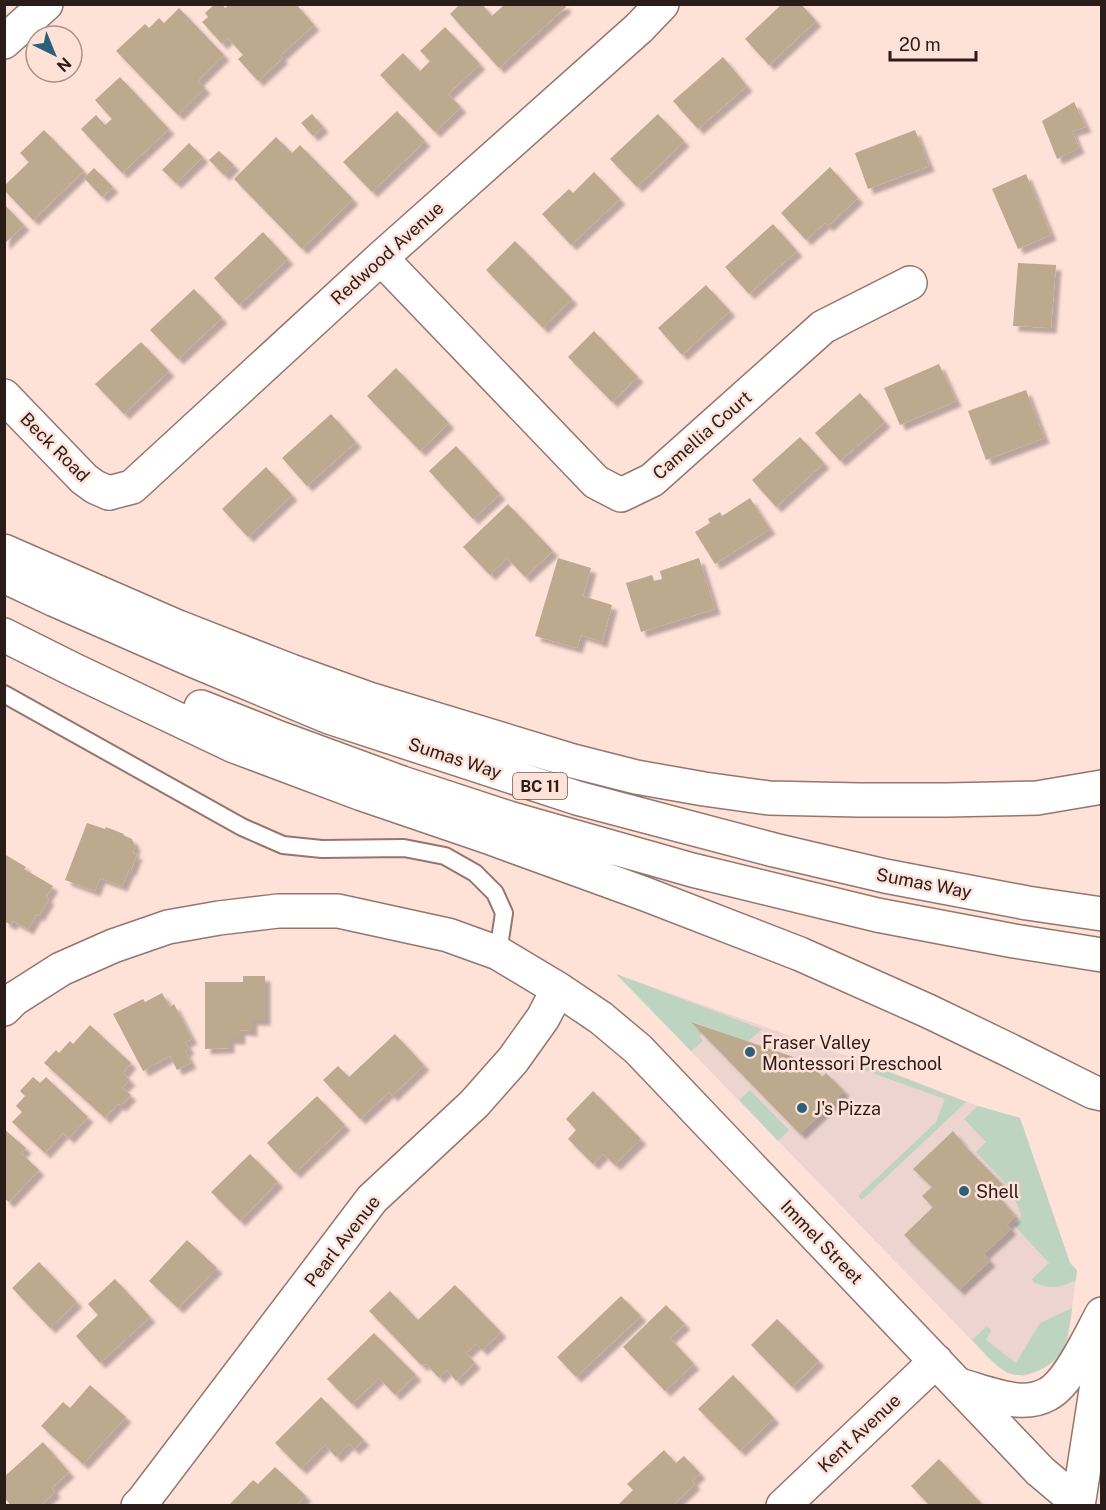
<svg xmlns="http://www.w3.org/2000/svg" width="1106" height="1510" font-family="'Public Sans',sans-serif">
<style>
.commercial{fill:#eed4ce}
.green{fill:#bdd5c0}
.building{fill:#bda98e;filter:url(#shadow)}
.lines{fill:none;stroke-linecap:round;stroke-linejoin:round}
.lane-casing{stroke:#96766b;stroke-width:20}
.street-casing{stroke:#96766b;stroke-width:36}
.secondary-casing{stroke:#96766b;stroke-width:36}
.highway-casing{stroke:#96766b;stroke-width:36}
.lane{stroke:#fff;stroke-width:16}
.street{stroke:#fff;stroke-width:33}
.secondary{stroke:#fff;stroke-width:33}
.highway{stroke:#fff;stroke-width:33}
.poi-dot{fill:#2b607c;stroke:#fee1d7;stroke-width:2}
.labels{text-anchor:middle;dominant-baseline:central;stroke-width:5;stroke-linejoin:round;paint-order:stroke}
.shield{fill:#fee1d7;stroke:#6a5852;stroke-width:1.5}
.shield-label{font-size:16px;font-weight:bold;fill:#2a1d19}
.street-label{font-size:18px;fill:#2a1d19;stroke:#fee1d7}
.poi-label{font-size:18px;fill:#2a1d19;stroke:#fee1d7;text-anchor:start}
</style>
<defs>
<filter id="shadow"><feDropShadow dx="5.5" dy="5.5" stdDeviation="1.5" flood-color="#0004"/></filter>
</defs>
<rect width="100%" height="100%" fill="#fee1d7"/>
<path class="commercial" d="M616 974 886 1070 978 1106 1020 1118 1070 1263 1077 1270 1068 1339 1057 1359 1041 1370 1025 1376 1007 1373 992 1361Z"/>
<path class="green" d="M616 974 762 1029 748 1042 693 1022 702 1033 699 1036 703 1041 691 1051Z
M863 1062 966 1102 862 1200 858 1196 936 1122 945 1099 861 1069Z
M750 1090 789 1130 778 1141 739 1100Z
M978 1106 1020 1118 1070 1263 1077 1270 1076 1280C1059 1288 1051 1290 1033 1282L1032 1279 1049 1263 1014 1225 1020 1220 1021 1215 1011 1189 976 1152 986 1142 964 1119Z
M1072 1308C1068 1338 1066 1361 1034 1372 1026 1375 1016 1377 1007 1372 995 1367 982 1350 972 1340L986 1327 989 1328 991 1331 986 1340 1016 1363 1040 1323Z"/>
<path class="building" d="M215 4H222L225 8 230 4H296L314 25 280 56 283 58 258 81 238 59 243 55 228 38 222 44 202 22 208 17 205 13Z
M460 4H482L492 16 505 4H564L566 7 499 68 450 14Z
M782 4H801L816 21 769 65 745 39Z
M179 8 224 55 198 81 205 88 178 115 116 51 145 24 149 28 159 18 164 23Z
M445 27 480 64 448 94 461 107 435 132 380 75 403 53 420 71 430 61 420 51Z
M723 57 747 86 698 129 673 101Z
M120 77 169 129 122 173 81 129 96 115 105 125 112 119 95 100Z
M1074 102 1086 127 1072 131 1079 148 1057 159 1042 121Z
M397 111 425 141 372 192 343 162Z
M312 114 323 127 313 136 301 123Z
M658 114 684 141 637 187 610 159Z
M44 130 84 171 33 220 4 190V186L29 162 20 153Z
M915 130 929 166 868 189 855 153Z
M276 137 292 153 300 145 353 199 302 249 234 179Z
M189 143 203 157 176 183 162 170Z
M219 151 234 165 224 175 209 160Z
M830 167 858 198 828 226 825 223 806 240 781 213Z
M94 168 113 187 102 197 84 178Z
M594 172 620 199 571 245 542 214 569 189 573 193Z
M1026 174 1051 235 1018 249 992 189Z
M4 204 24 225 4 244Z
M773 224 797 251 749 294 725 267Z
M263 232 288 259 239 305 214 278Z
M515 241 572 299 543 328 486 270Z
M1018 263 1056 265 1051 328 1013 326Z
M706 285 730 311 682 355 658 328Z
M194 289 222 318 178 359 150 330Z
M594 331 638 377 612 402 568 357Z
M141 342 169 371 124 414 95 384Z
M939 364 956 401 900 425 884 388Z
M396 368 449 423 420 451 367 396Z
M1026 390 1044 438 986 460 968 411Z
M860 393 885 422 840 461 815 433Z
M331 414 356 442 307 486 282 458Z
M800 437 824 463 776 507 752 480Z
M456 446 500 494 473 519 429 471Z
M266 467 292 495 248 537 222 509Z
M750 498 770 529 715 564 695 532 710 523 708 519 720 512 722 516Z
M508 504 553 551 525 577 507 558 490 575 463 547Z
M558 558 591 568 583 596 612 605 602 642 581 635 577 648 535 636Z
M699 558 715 609 641 632 626 583 652 575 654 581 662 579 660 571Z
M87 823 105 829 106 827 124 834 123 835 132 839 135 846 133 853 137 854 131 870H129L122 886 100 878 95 891 65 880Z
M4 854 26 867 24 869 53 886 46 897 49 899 39 916 37 914 28 929 13 921 11 925 4 921Z
M243 976H265V1020H252V1031L240 1030V1039H229V1048L205 1049V982H243Z
M162 993 170 1007 174 1004 192 1039 185 1042 189 1049 185 1051 191 1063 177 1070 170 1056 143 1071 113 1014 143 999 145 1002Z
M691 1022 808 1062 822 1077 826 1073 844 1091 800 1134Z
M90 1025 131 1063 123 1073 130 1080 122 1088 131 1095 121 1106 118 1104 105 1118 44 1063 56 1050 59 1053 70 1041 73 1044Z
M395 1034 424 1065 392 1096 389 1092 360 1119 323 1080 338 1066 349 1077Z
M33 1077 40 1083 46 1077 88 1117 69 1138 63 1133 45 1153 12 1122 22 1112 16 1106 25 1096 20 1091Z
M593 1091 641 1139 615 1165 603 1154 593 1164 568 1139 576 1130 566 1119Z
M317 1096 345 1125 295 1173 267 1143Z
M4 1129 26 1148 21 1153 39 1170 9 1202 4 1198Z
M953 1131 962 1142H961L1005 1187 997 1195 1014 1214 1012 1215 1015 1217 1007 1225 1011 1229 984 1254 990 1261 959 1290 904 1235 933 1207 922 1196 932 1187 913 1169Z
M250 1154 278 1182 240 1221 211 1192Z
M187 1240 217 1268 178 1308 149 1281Z
M39 1262 77 1302 50 1328 12 1288Z
M115 1279 150 1317 100 1363 76 1336 98 1315 88 1304Z
M455 1285 501 1332 482 1350 476 1344 466 1353 475 1363 456 1381 447 1370 439 1378 426 1364 421 1365 369 1311 390 1291 418 1320Z
M621 1296 641 1316 576 1377 557 1357Z
M666 1305 685 1324 670 1338 694 1364 665 1391 623 1347Z
M777 1319 819 1361 792 1387 751 1345Z
M374 1333 416 1375 395 1395 379 1378 352 1404 327 1379Z
M733 1375 774 1418 740 1451 698 1409Z
M90 1385 126 1417 83 1464 41 1426 63 1402 70 1408Z
M321 1397 364 1440 354 1449 349 1444 336 1457 325 1445 301 1469 275 1443Z
M43 1442 69 1472 52 1488 55 1492 40 1506H11L5 1498V1476Z
M664 1450 676 1463 684 1456 700 1473 692 1481 695 1484 672 1506H617L633 1490 627 1484Z
M939 1459 981 1503 978 1506H930L911 1486Z
M275 1467 306 1496 296 1506H228L253 1480 258 1484Z"/>
<g class="lines">
<defs>
<path id="lane" d="M4 694 242 827 283 845 322 849 404 848 445 856 475 873 495 893 504 913 498 953"/>
<path id="street" d="M4 42 46 4
M381 258 596 482 621 495 652 480 823 327 910 283
M109 493 132 487 381 258 639 28 662 4
M4 1009 14 999 61 969 113 946 168 927 219 918 278 911H338L448 935 498 953 558 989 601 1018 638 1049 1040 1471 1078 1503
M138 1506 143 1501 372 1199 474 1104 513 1060 543 1018 558 989
M783 1506 936 1361"/>
<path id="secondary" d="M4 396 84 479 95 487 109 493
M959 1385C977 1390 997 1398 1017 1400 1027 1401 1039 1399 1048 1394 1069 1383 1090 1336 1102 1314
M1078 1506 1102 1352"/>
<path id="highway" d="M4 551 178 627 291 671 369 699 573 761 636 777 704 789 769 798 859 800H947L1037 798 1102 787
M4 576 55 600 192 660 329 717 577 798 774 850 885 876 1027 903 1102 914
M4 635 74 670 234 746 362 794 488 837 645 894 800 954 928 1011 1011 1051 1093 1092 1102 1094
M201 707 282 739 402 783 509 818 692 870 877 915 1014 941 1102 955"/>
</defs>
<use href="#lane" class="lane-casing"/>
<use href="#street" class="street-casing"/>
<use href="#secondary" class="secondary-casing"/>
<use href="#highway" class="highway-casing"/>
<use href="#lane" class="lane"/>
<use href="#street" class="street"/>
<use href="#secondary" class="secondary"/>
<use href="#highway" class="highway"/>
</g>
<g class="poi-dot">
<circle cx="750" cy="1052" r="6"/>
<circle cx="802" cy="1108" r="6"/>
<circle cx="964" cy="1191" r="6"/>
</g>
<g class="labels">
<rect class="shield" x="513" y="773" width="54" height="26" rx="4.5"/>
<g class="shield-label">
<text x="540" y="786">BC 11</text>
</g>
<g class="street-label">
<text transform="translate(387 253) rotate(-42)">Redwood Avenue</text>
<text transform="translate(702 435) rotate(-41)">Camellia Court</text>
<text transform="translate(55 447) rotate(45)">Beck Road</text>
<text transform="translate(455 758) rotate(18)">Sumas Way</text>
<text transform="translate(924 883) rotate(11)">Sumas Way</text>
<text transform="translate(342 1241) rotate(-52)">Pearl Avenue</text>
<text transform="translate(822 1242) rotate(46)">Immel Street</text>
<text transform="translate(859 1433) rotate(-43)">Kent Avenue</text>
</g>
<g class="poi-label">
<text x="762" y="1042">Fraser Valley<tspan x="762" dy="21">Montessori Preschool</tspan></text>
<text x="814" y="1108">J's Pizza</text>
<text x="976" y="1191">Shell</text>
</g>
</g>
<rect width="1106" height="1510" fill="none" stroke="#2a1d19" stroke-width="12"/>
<g transform="translate(54 54) rotate(137)"><circle r="28" fill="#fee1d7" stroke="#a9938b" stroke-width="1.5"/>
<path d="M0-4.5L10 22L0 15L-10 22Z" fill="#2b607c"/>
<text y="-9" font-size="16" font-weight="bold" text-anchor="middle" fill="#2a1d19">N</text>
</g>
<path d="M890 51v9h86v-9" fill="none" stroke="#2a1d19" stroke-width="3"/>
<text x="899" y="51" font-size="18" fill="#2a1d19" stroke="#fee1d7" stroke-width="4.5" paint-order="stroke">20 m</text>
</svg>
